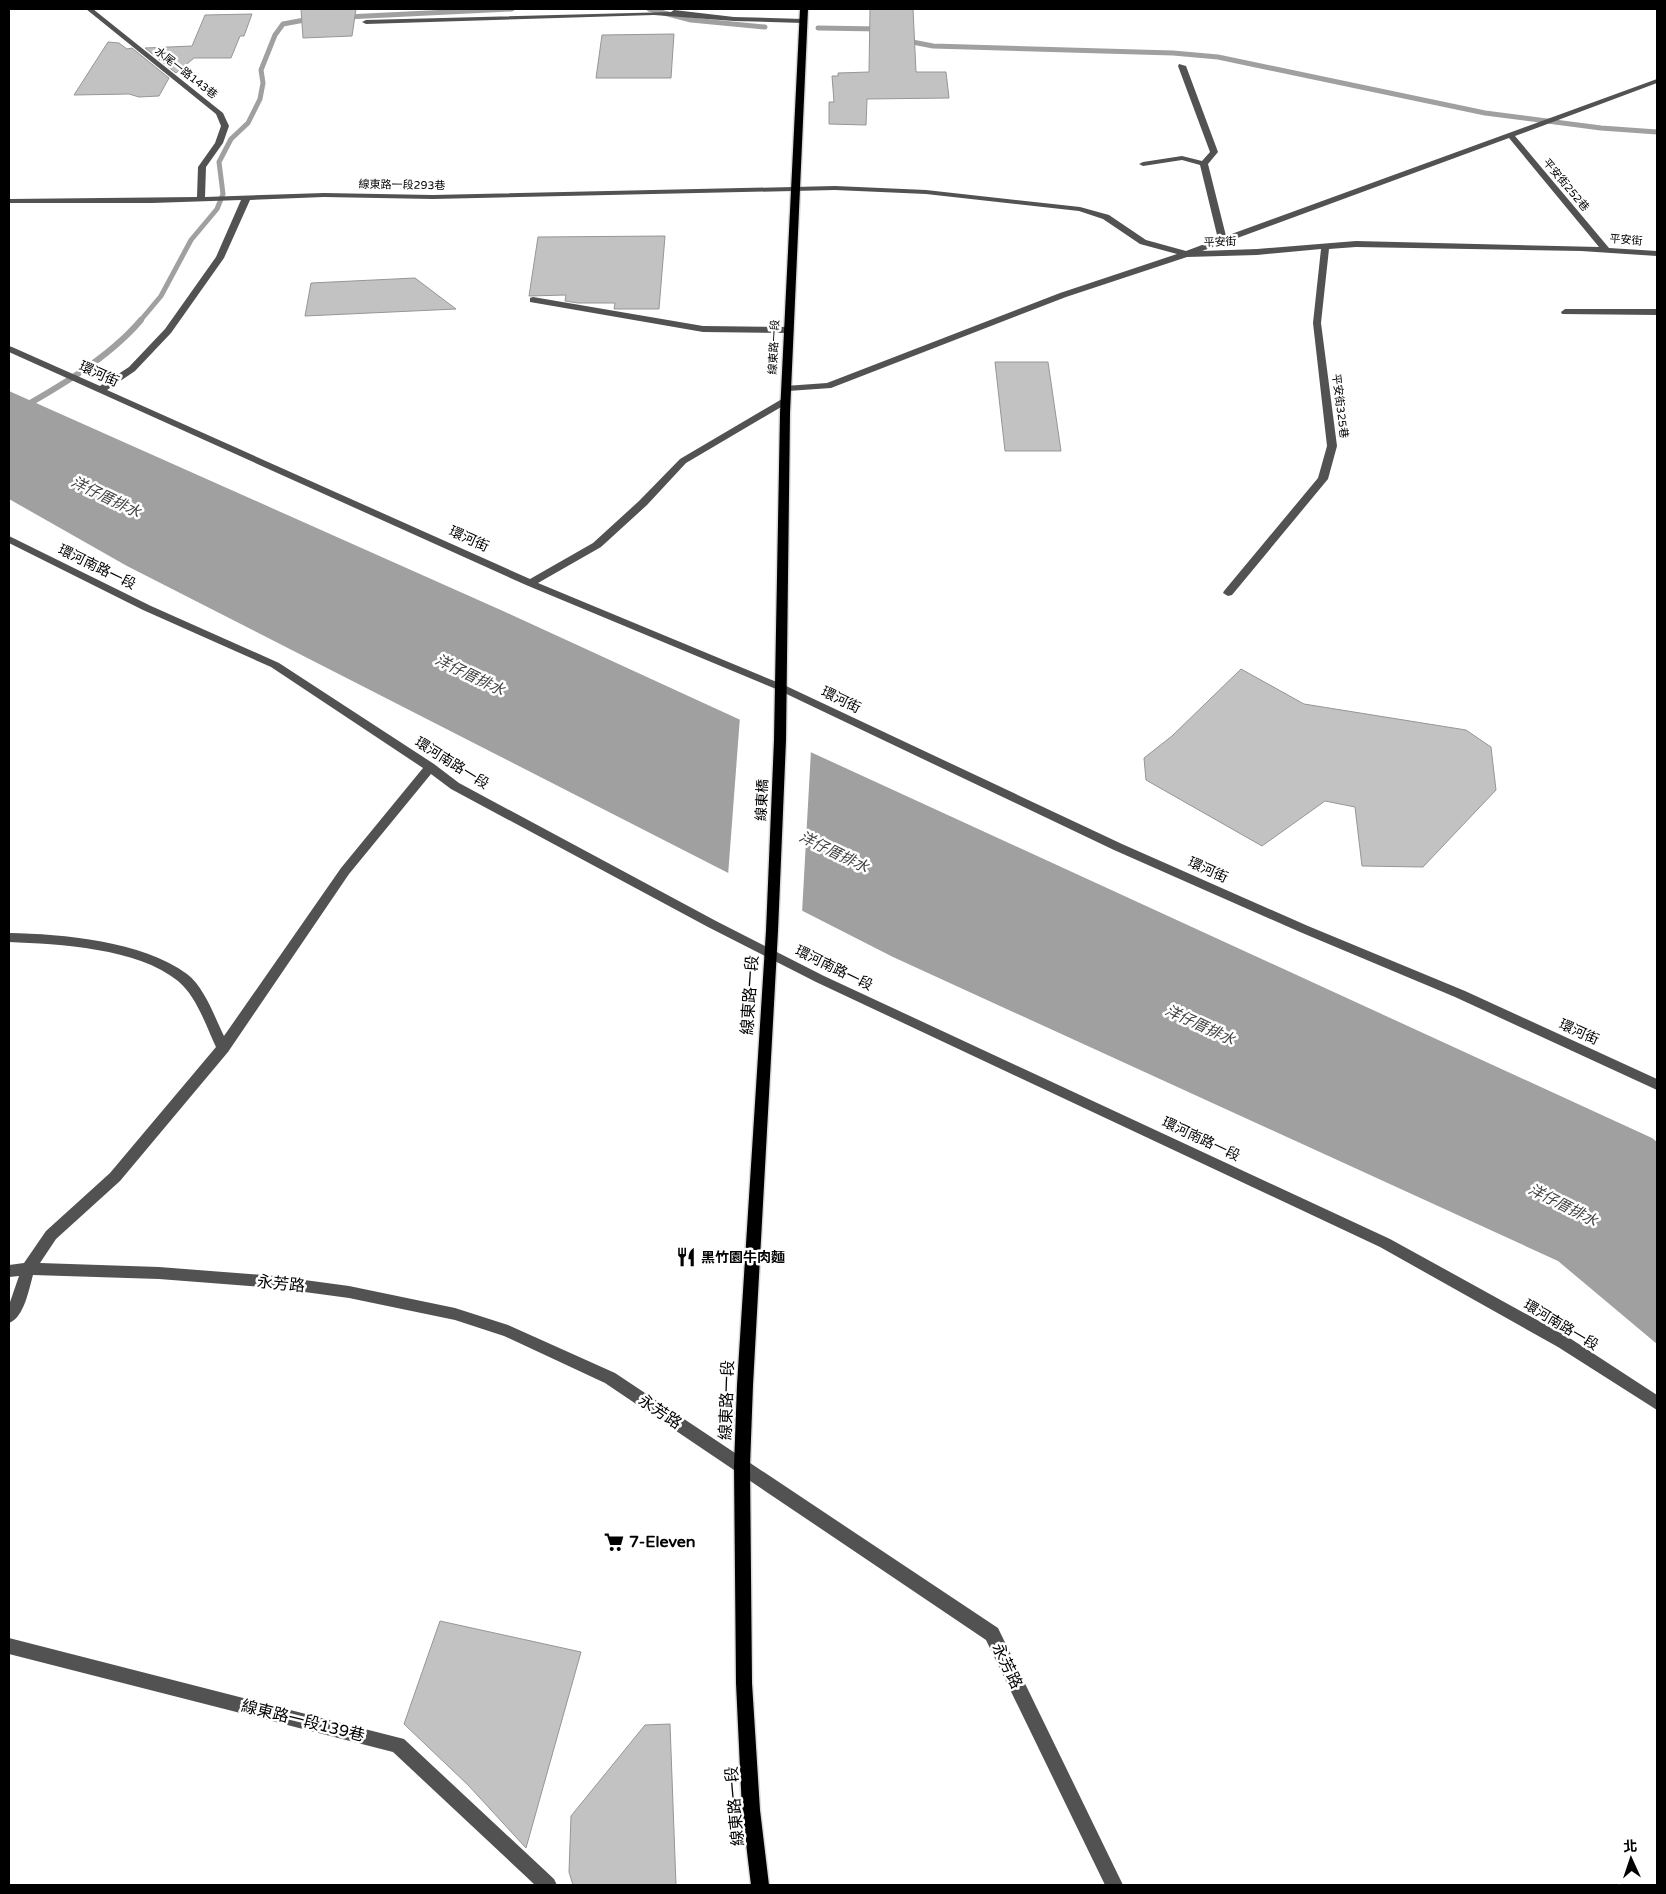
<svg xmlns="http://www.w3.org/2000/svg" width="1666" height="1894" font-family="'Varela Round','Noto Sans TC',sans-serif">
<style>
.water{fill:#a0a0a0}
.pier{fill:#fff}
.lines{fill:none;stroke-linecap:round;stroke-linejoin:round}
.stream-far1{stroke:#a0a0a0;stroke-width:5}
.stream{stroke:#a0a0a0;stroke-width:6}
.building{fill:#c2c2c2;stroke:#969696}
.major-casing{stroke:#dbdbdb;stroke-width:3}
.minor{fill:#525252;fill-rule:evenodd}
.major{fill:#000;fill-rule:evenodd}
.labels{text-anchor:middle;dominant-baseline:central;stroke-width:5;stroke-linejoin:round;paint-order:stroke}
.far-street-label{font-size:11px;fill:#000;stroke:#fff}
.street-label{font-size:14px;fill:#000;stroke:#fff}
.poi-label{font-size:14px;font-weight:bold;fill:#000;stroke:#fff;text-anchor:start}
.water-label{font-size:15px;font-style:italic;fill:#414141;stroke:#fff}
.near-street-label{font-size:16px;fill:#000;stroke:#fff}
.near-poi-label{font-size:16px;font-weight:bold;fill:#000;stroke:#fff;text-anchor:start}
</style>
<rect width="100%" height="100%" fill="#fff"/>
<path class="water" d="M9 391 503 611 1652 1138 1657 1142V1344L1558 1261 893 957 127 566 9 499Z"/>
<path class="pier" d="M740 717 811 750 802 913 728 876Z"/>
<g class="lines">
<path class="stream-far1" d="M649 9 691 20 765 27
M346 17 512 9
M818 28 879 29
M907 41 933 46 1173 53 1218 57 1485 113 1601 128 1657 132
M140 321 161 296 191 240 217 209 223 194 219 162 231 139 248 123 260 99 263 83 261 70 275 35 283 24 310 19"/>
<path class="stream" d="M9 415C54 390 108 359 141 320"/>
</g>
<path class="building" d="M301 9H356L352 36 303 38Z
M870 9H913L916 72H946L949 98 867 99 866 125 829 124V102H834L832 76H838V73L869 72Z
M252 14 244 36H240L231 58H194L176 73 145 48 192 46 205 15Z
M674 34 671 78H596L602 35Z
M108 42 119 43 127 49 132 48 169 78 159 96 139 97 129 94 74 95Z
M665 236 659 309H614L615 303H578L565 301 566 295 529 296 538 237Z
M415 278 456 309 305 316 311 283Z
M995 362H1048L1061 451H1005Z
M1241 669 1304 704 1466 730 1491 747 1496 790 1423 867 1362 866 1355 807 1325 801 1262 846 1146 780 1144 758 1172 736Z
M440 1621 581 1652 526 1848 468 1785 404 1724Z
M670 1724 676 1885H573L569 1872 571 1816 645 1725Z"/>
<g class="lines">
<defs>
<path id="major" d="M800 9H808L790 413 786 740 778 931 753 1385 750 1466 752 1683 760 1810 769 1885H751L742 1810 736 1683 734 1466 737 1385 766 931 774 740 780 413Z"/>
</defs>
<use href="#major" class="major-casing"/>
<path class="minor" d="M86 9H93L223 113 229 126 223 143 206 167 205 197 324 193 433 195 835 186 926 190 1080 207 1109 215 1146 240 1186 251 1218 239 1200 165 1182 160 1143 166 1139 164 1143 162 1182 156 1202 161 1210 152 1178 66 1179 64 1186 66 1218 152 1208 164 1226 236 1657 79V83L1515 136 1609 248 1657 251V256L1581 251 1356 247 1329 249 1321 323 1337 446 1328 479 1232 595 1228 596 1223 593 1224 591 1318 478 1327 446 1313 323 1321 249 1257 255 1187 257 1066 297 831 388 788 391 783 388 785 386 827 383 1060 293 1177 254 1140 244 1103 219 1079 211 926 194 835 190 433 199 324 197 250 200 224 258 171 333 135 371 107 390 530 579 593 543 639 501 680 459 782 399H788V403L686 463 647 505 601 547 538 583 784 685 1122 844 1308 926 1465 991 1657 1079V1090L1455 997 1300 932 1114 850 776 689 526 585 9 352V346L12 347 100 386 129 367 165 329 216 257 241 200 152 203H9V199L197 197 198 167 215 143 221 126 216 114ZM1509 138 1599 247 1356 241 1257 249 1202 251Z
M674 10 734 17 803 19 807 21 803 23 734 21 654 15 366 24 362 22 366 20 671 12Z
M533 297 703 326 790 327 794 330 790 333 703 332 530 302V298Z
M1565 309H1657V315L1562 314 1561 312Z
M9 536 151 606 279 663 434 764 459 783 716 921 824 976 1390 1239 1568 1337 1657 1395V1410L1558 1347 1380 1247 816 982 708 927 451 789 431 774 349 874 228 1052 120 1181 56 1239 40 1263 159 1267 275 1276 349 1286 455 1308 508 1325 615 1373 998 1628 1123 1885H1105L986 1640 605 1383 504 1336 455 1320 349 1298 275 1288 159 1279 33 1275C29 1289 24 1318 9 1323V1305L19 1276 9 1277V1265L24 1263 46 1231 110 1173 216 1047C206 1026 197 997 178 981 138 948 59 944 9 942V933C63 934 142 941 187 974 205 988 214 1016 224 1036L341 868 423 768 271 667 143 610 9 543Z
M9 1638 404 1739 554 1879 557 1885H535L393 1752 9 1654Z"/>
<use href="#major" class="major"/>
</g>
<defs>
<symbol id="restaurant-bare" viewBox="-9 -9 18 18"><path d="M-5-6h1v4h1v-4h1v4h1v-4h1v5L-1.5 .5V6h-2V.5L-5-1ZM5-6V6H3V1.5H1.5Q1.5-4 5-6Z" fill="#000" stroke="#fff" stroke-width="2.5" paint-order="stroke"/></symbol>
<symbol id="supermarket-bare" viewBox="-9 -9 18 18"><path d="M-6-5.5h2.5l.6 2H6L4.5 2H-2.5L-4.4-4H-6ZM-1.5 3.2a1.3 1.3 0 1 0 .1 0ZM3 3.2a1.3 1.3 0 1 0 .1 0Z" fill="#000" stroke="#fff" stroke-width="2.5" paint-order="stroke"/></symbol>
</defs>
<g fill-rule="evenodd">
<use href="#restaurant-bare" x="672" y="1243" width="28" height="28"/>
<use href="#supermarket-bare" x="600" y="1528" width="28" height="28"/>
</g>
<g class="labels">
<g class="far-street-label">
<text transform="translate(186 73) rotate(38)">水尾一路143巷</text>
<text transform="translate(402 185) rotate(1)">線東路一段293巷</text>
<text transform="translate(1566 185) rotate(50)">平安街252巷</text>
<text transform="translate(1626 240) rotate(4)">平安街</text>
<text transform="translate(1220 242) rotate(-2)">平安街</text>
<text transform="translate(774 347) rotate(-87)">線東路一段</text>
<text transform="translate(1340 406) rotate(83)">平安街325巷</text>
</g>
<g class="street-label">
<text transform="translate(99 374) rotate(24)">環河街</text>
<text transform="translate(469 539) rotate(24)">環河街</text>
<text transform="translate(97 567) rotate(26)">環河南路一段</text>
<text transform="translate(841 700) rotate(26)">環河街</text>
<text transform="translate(452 763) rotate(32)">環河南路一段</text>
<text transform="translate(762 800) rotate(-87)">線東橋</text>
<text transform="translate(1208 870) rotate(24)">環河街</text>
<text transform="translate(834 968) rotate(26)">環河南路一段</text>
<text transform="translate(1579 1032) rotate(24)">環河街</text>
<text transform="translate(1201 1139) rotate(25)">環河南路一段</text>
<text transform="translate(1561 1325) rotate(31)">環河南路一段</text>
</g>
<g class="poi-label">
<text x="701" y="1257">黑竹園牛肉麵</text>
</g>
<g class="water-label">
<text transform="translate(106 497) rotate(26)">洋仔厝排水</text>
<text transform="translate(470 675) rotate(26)">洋仔厝排水</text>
<text transform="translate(834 852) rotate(26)">洋仔厝排水</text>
<text transform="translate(1200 1025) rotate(25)">洋仔厝排水</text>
<text transform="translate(1563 1205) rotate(27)">洋仔厝排水</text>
</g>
<g class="near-street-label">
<text transform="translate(750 995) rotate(-86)">線東路一段</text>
<text transform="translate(281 1284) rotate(6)">永芳路</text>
<text transform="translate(727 1400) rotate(-88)">線東路一段</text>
<text transform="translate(660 1412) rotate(34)">永芳路</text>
<text transform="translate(1007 1666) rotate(64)">永芳路</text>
<text transform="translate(303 1721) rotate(14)">線東路一段139巷</text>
<text transform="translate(735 1806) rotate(-95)">線東路一段</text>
</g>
<g class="near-poi-label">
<text x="629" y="1542">7-Eleven</text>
</g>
</g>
<rect width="1666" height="1894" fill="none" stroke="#000000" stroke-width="20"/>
<g transform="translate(1631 1859) rotate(357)" stroke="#ffffff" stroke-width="4" paint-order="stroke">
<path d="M0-4L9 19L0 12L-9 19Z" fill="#000000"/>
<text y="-8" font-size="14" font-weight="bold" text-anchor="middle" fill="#000000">北</text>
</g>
</svg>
